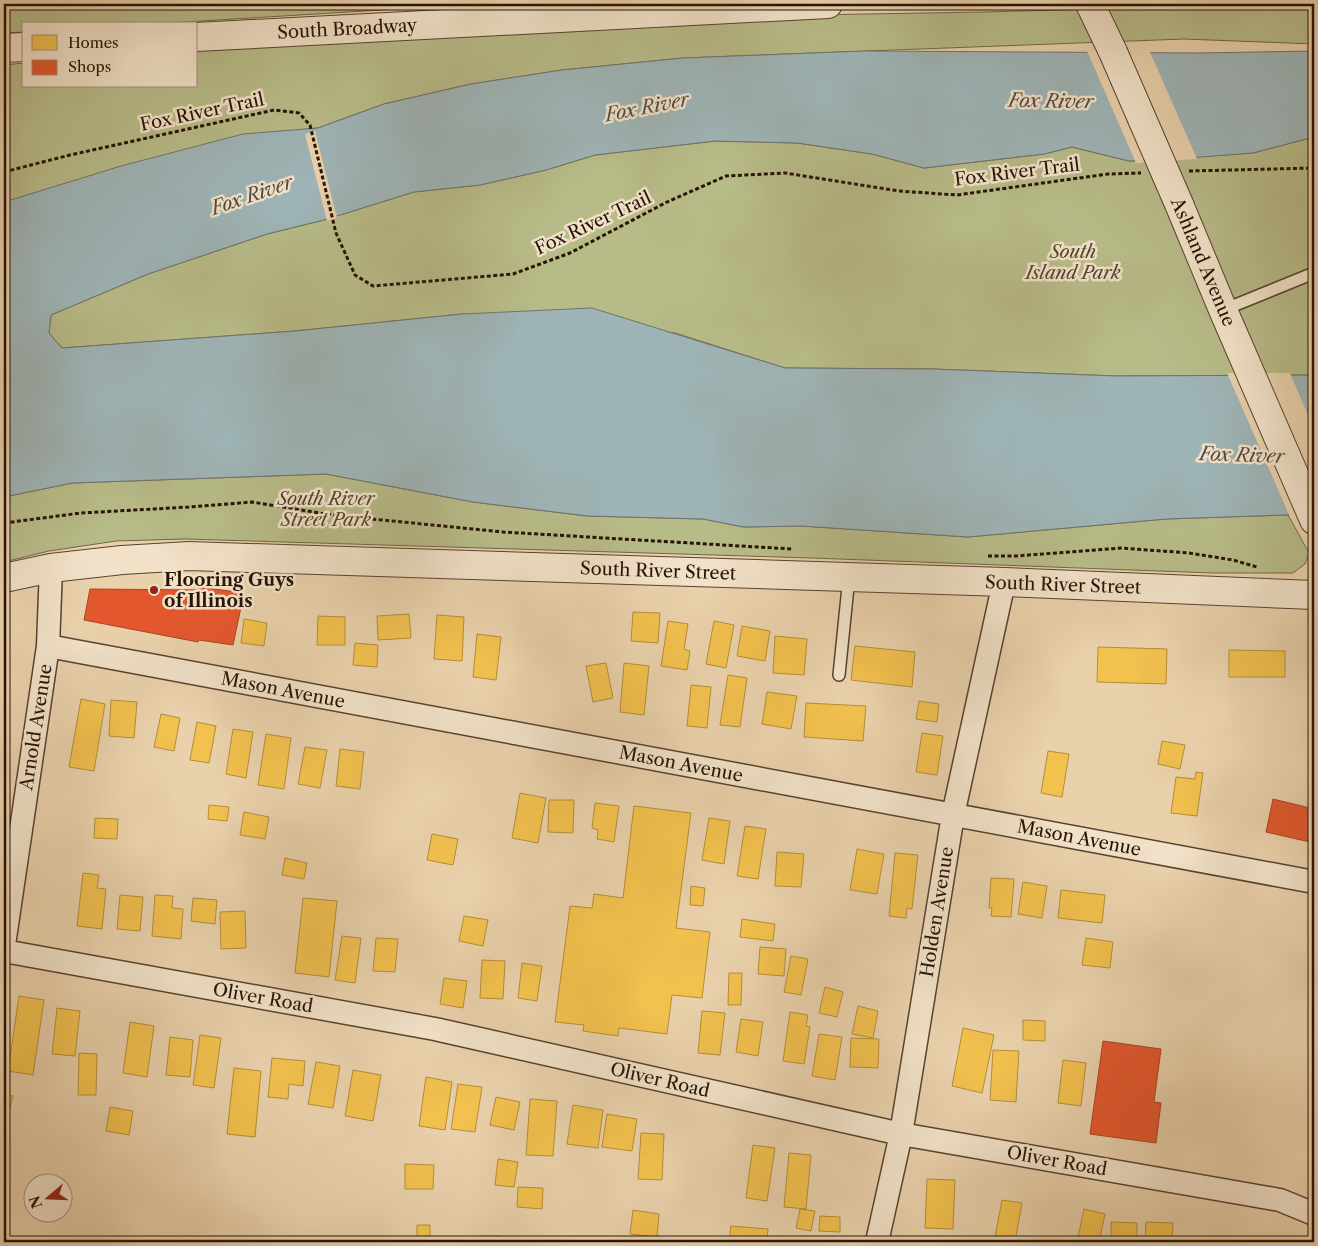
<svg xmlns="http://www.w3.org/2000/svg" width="1318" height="1246" font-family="'Libre Caslon Text',serif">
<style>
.green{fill:#b7bb88;stroke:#706747}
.water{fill:#9eb4b6;stroke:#6f7470}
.pier{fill:#e9d1ab}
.homes{fill:#f2c14e;stroke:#b58d38}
.shops{fill:#e4572e;stroke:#ac4322}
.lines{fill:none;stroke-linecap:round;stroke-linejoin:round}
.service-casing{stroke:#58422f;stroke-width:14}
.minor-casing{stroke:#58422f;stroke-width:25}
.tertiary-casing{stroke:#58422f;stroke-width:30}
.path{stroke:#281306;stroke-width:3;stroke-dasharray:4 2.5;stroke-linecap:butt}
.service{stroke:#f1e1c8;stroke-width:11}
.minor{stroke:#f1e1c8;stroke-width:22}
.tertiary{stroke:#f1e1c8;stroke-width:28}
.tertiary-bridge-casing{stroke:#58422f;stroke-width:30;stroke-linecap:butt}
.tertiary-bridge{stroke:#f1e1c8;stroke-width:28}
.poi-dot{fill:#8f2418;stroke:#f1e1c8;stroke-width:2}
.labels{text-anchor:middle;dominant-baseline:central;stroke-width:5;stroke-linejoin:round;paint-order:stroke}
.street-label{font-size:18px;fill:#281306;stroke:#f1e1c8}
.park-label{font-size:18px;font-style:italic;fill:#53452d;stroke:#f1e1c8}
.poi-label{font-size:18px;font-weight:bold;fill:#281306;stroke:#f1e1c8;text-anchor:start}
.water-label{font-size:19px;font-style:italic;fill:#514b44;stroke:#f1e1c8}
</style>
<rect width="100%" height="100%" fill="#e9d1ab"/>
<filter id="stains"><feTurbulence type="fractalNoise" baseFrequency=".004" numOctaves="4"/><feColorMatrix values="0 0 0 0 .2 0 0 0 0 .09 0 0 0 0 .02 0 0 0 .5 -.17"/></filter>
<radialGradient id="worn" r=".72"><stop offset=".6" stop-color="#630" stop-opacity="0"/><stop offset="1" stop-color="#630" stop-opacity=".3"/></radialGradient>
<path class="green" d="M4 4H480L152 24H24V32L4 33Z
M1246 5 1314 6V44L1184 39 683 58 562 70 471 84 384 104 318 128 299 130 4 202V65L24 63V86H196V50L807 15 984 12Z
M1314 137V375L1116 376 933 369 785 368 675 333 462 314 295 331 62 348 49 333 51 315 148 274 267 234 324 220 414 192 480 185 546 170 595 155 715 141 797 143 872 154 924 168 1044 154 1072 147 1129 161 1253 153Z
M326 474 473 502 587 516 703 519 744 527 801 526 968 537 1166 519 1288 515 1309 553 1305 564 1293 573H1212L812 558 185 539 116 541 49 551 4 562V497L72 483Z"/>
<path class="water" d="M864 51 1200 53 1314 51V137L1253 153 1201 157 1129 161 1072 147 1044 154 924 168 872 154 797 143 715 141 595 155 546 170 480 185 414 192 324 220 267 234 148 274 51 315 49 333 62 348 295 331 462 314 592 308 785 368 933 369 1116 376 1314 375V514L1166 519 968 537 801 526 744 527 703 519 587 516 473 502 326 474 72 483 4 497V202L121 166 243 134 318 128 384 104 471 84 562 70 683 58Z"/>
<path class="pier" d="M1087 51 1150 52 1197 159 1136 163Z
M315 131 337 218 327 221 305 134Z
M1227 373H1290L1314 429V517H1290Z"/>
<path class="homes" d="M633 612 660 613 658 643 631 641Z
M409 614 411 638 378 640 377 616Z
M437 615 464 617 462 661 434 659Z
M318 616 345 617V645H317Z
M244 619 267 623 264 646 241 643Z
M668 621 688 624 684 649 690 651 687 670 661 666Z
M714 621 734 625 726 668 706 664Z
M742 626 770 631 765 661 737 656Z
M477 634 501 637 496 680 473 677Z
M775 636 807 639 804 675 773 673Z
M355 643 378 645 377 667 353 665Z
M855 646 915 652 912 687 851 680Z
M1098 647 1167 649 1166 684 1097 682Z
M1229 650 1285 651V677H1229Z
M606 663 613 698 593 702 586 666Z
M624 663 649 666 644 715 620 712Z
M728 675 747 678 740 727 720 725Z
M691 685 711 687 707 728 687 726Z
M767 692 797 696 791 729 762 724Z
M81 699 105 704 94 771 69 767Z
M111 700 137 702 134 738 109 736Z
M919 701 939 704 937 722 916 719Z
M806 703 866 706 863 741 804 737Z
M161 714 180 718 174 751 154 747Z
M197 722 216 726 209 763 190 760Z
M233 729 253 732 246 778 226 774Z
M922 733 943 736 937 775 916 772Z
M266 734 291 738 284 789 258 785Z
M1162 741 1185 745 1180 769 1158 764Z
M305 747 327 750 320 788 298 784Z
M340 749 364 752 360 789 336 786Z
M1048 751 1069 754 1062 797 1041 793Z
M1196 772 1203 773 1197 816 1171 813 1176 777 1195 779Z
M520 793 546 798 538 843 512 838Z
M549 800H574L573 833 548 832Z
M595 803 619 806 614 842 597 839 598 830 592 828Z
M209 805 229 807 227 821 208 819Z
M634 806 691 813 676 928 710 932 702 998 672 995 667 1034 619 1028 618 1036 583 1031 584 1025 555 1022 570 906 592 908 594 894 623 898Z
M244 812 269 817 265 839 240 835Z
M95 818 118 819 117 839 94 838Z
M709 818 730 821 724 864 702 860Z
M745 826 766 829 758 879 737 876Z
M432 834 458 839 453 865 427 860Z
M857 849 884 854 877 894 850 890Z
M777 852 804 854 801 887 775 886Z
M895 853 918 855 912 909 907 908 906 918 889 916Z
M285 858 307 863 304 879 282 875Z
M83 873 99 875 97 888 106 889 102 929 77 926Z
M991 878 1014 879 1011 917 991 916 992 908H989Z
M1023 882 1047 886 1042 918 1018 914Z
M691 886 705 888 703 906 690 905Z
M1061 890 1105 895 1102 923 1058 918Z
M120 895 143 897 140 931 117 929Z
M155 895 173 896 172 908 183 909 181 939 152 936Z
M193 898 217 900 215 924 191 921Z
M303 898 337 901 329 977 295 973Z
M245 911 246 948 221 949 220 912Z
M464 916 488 920 483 946 459 941Z
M742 919 775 924 773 941 740 937Z
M342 936 361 938 355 983 335 980Z
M376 938 398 939 395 972 373 971Z
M1086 938 1113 942 1110 968 1082 965Z
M760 947 786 949 784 976 758 974Z
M791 956 808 959 801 995 784 992Z
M482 960 505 961 503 999 480 998Z
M522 963 542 966 537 1001 518 998Z
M729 973H742L741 1005H728Z
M444 978 467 981 463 1008 440 1004Z
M825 987 843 992 837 1017 819 1013Z
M19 996 44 1000 33 1075 8 1071Z
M858 1006 878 1011 873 1038 852 1034Z
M57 1008 80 1011 75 1056 52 1054Z
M702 1011 725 1013 720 1055 698 1053Z
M790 1012 808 1015 806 1026 810 1027 804 1064 783 1061Z
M741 1019 763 1022 758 1056 736 1052Z
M1023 1020 1045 1021V1041L1023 1040Z
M130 1022 154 1026 147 1077 123 1073Z
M963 1028 994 1035 982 1093 952 1086Z
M819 1034 842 1037 835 1080 812 1076Z
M200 1035 221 1038 214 1088 193 1085Z
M170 1037 193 1040 190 1077 166 1075Z
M851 1038 879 1039 878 1068 850 1067Z
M993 1050 1019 1051 1016 1102 990 1100Z
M79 1053 97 1054 96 1095H78Z
M272 1058 305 1061 303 1086 289 1084 288 1099 268 1097Z
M1063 1060 1086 1063 1081 1106 1058 1103Z
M316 1062 340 1066 333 1108 308 1104Z
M234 1068 261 1071 255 1137 227 1134Z
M353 1070 381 1075 373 1121 345 1116Z
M426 1077 452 1082 445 1130 419 1126Z
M458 1084 482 1087 475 1132 451 1129Z
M4 1093 13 1096 8 1115 4 1114Z
M496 1097 520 1102 514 1130 490 1125Z
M530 1099 557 1101 553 1156 526 1155Z
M573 1105 603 1110 598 1148 567 1144Z
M110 1107 133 1111 129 1135 106 1131Z
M607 1114 637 1119 632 1151 602 1147Z
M641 1133 664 1134 662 1180 638 1179Z
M753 1145 775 1148 767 1201 746 1198Z
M789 1153 811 1155 806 1209 784 1207Z
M498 1159 518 1162 514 1187 495 1185Z
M405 1164 434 1165 433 1189H405Z
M927 1179 955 1180 953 1229 925 1228Z
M518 1187 543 1188 542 1209 517 1207Z
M1002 1200 1022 1203 1015 1242H994Z
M800 1209 815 1211 811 1231 796 1228Z
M1084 1209 1105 1214 1099 1242H1077Z
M633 1210 659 1214 657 1237 630 1234Z
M820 1216 840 1217V1232L819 1231Z
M1111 1222 1137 1223V1242H1111Z
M1146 1222 1173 1223 1172 1242H1145Z
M417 1225H430V1242H417Z
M731 1226 768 1229 767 1242H729Z
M481 1236H501V1242H481Z"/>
<path class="shops" d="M199 587 244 593 233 645 199 640 198 642 84 620 90 589 199 590Z
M1273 799 1314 809V825L1310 842 1266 832Z
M1103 1041 1161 1049 1154 1102 1161 1103 1156 1143 1090 1134Z"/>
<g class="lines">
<defs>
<path id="service" d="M1223 310 1314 273
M839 675 849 577"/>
<path id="minor" d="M48 646 1314 882
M4 945 48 646 51 568
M4 951 435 1029 901 1134 1280 1200 1314 1214
M877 1242 901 1134 953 815 1004 582"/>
<path id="tertiary" d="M1090 4 1113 52
M196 37 828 4
M4 48 24 47
M1179 204 1223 310 1314 520
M4 578 51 568 122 560 189 556 1004 582 1314 595"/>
</defs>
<use href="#service" class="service-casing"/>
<use href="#minor" class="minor-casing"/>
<use href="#tertiary" class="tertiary-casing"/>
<path class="path" d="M1189 171 1314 168
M4 172 70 155 274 110 299 113 310 125 336 233 355 275 373 286 513 274 570 253 667 202 726 176 785 173 899 191 957 195 1108 174 1141 173
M4 523 81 513 189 507 252 502 332 515 503 532 792 549
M988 556H1016L1121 548 1189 553 1233 560 1257 567"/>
<use href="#service" class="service"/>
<use href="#minor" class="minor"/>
<use href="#tertiary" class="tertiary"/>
<defs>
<path id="tertiary-bridge" d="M1113 52 1179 204"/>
</defs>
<use href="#tertiary-bridge" class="tertiary-bridge-casing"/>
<use href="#tertiary-bridge" class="tertiary-bridge"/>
</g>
<circle class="poi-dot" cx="154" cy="590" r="5"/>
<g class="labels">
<g class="street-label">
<text transform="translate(347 29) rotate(-3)">South Broadway</text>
<text transform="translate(202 112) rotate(-12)">Fox River Trail</text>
<text transform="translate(1017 172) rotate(-7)">Fox River Trail</text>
<text transform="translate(593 223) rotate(-25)">Fox River Trail</text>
<text transform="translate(1203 262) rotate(67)">Ashland Avenue</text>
<text transform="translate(658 571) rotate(2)">South River Street</text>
<text transform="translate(1063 585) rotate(2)">South River Street</text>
<text transform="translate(283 690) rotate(11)">Mason Avenue</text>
<text transform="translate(36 727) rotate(-81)">Arnold Avenue</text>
<text transform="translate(681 764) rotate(11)">Mason Avenue</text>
<text transform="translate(1079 838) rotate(11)">Mason Avenue</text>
<text transform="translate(937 912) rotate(-81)">Holden Avenue</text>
<text transform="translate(263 998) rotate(10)">Oliver Road</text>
<text transform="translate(660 1080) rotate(13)">Oliver Road</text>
<text transform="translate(1057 1161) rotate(10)">Oliver Road</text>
</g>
<g class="park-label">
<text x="1073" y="252">South<tspan x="1073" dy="21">Island Park</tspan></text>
<text x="326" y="499">South River<tspan x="326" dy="21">Street Park</tspan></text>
</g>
<g class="poi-label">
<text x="164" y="580">Flooring Guys<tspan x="164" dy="21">of Illinois</tspan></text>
</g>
<g class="water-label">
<text transform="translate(1051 101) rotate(1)">Fox River</text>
<text transform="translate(647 107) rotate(-11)">Fox River</text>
<text transform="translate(252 195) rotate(-19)">Fox River</text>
<text transform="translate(1242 455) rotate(2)">Fox River</text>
</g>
</g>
<rect width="1318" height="1246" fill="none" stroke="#e9d1ab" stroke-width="20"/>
<rect x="5" y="5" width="1308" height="1236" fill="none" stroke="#281306" stroke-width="2.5"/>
<rect x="10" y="10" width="1298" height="1226" fill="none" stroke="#281306"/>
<rect x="22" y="22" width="175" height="65" fill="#f1e1c8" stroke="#a18f7a"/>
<rect x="32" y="35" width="25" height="15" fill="#f2c14e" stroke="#a18f7a"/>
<text x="68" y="48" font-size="15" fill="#281306">Homes</text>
<rect x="32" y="60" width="25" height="15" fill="#e4572e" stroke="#a18f7a"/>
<text x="68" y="72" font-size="15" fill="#281306">Shops</text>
<g transform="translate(48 1198) rotate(251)"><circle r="24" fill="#f1e1c8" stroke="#a18f7a"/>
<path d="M0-4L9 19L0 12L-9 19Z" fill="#8f2418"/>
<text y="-8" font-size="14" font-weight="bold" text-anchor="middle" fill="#281306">N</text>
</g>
<rect width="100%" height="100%" filter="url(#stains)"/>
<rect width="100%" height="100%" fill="url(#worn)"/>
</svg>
